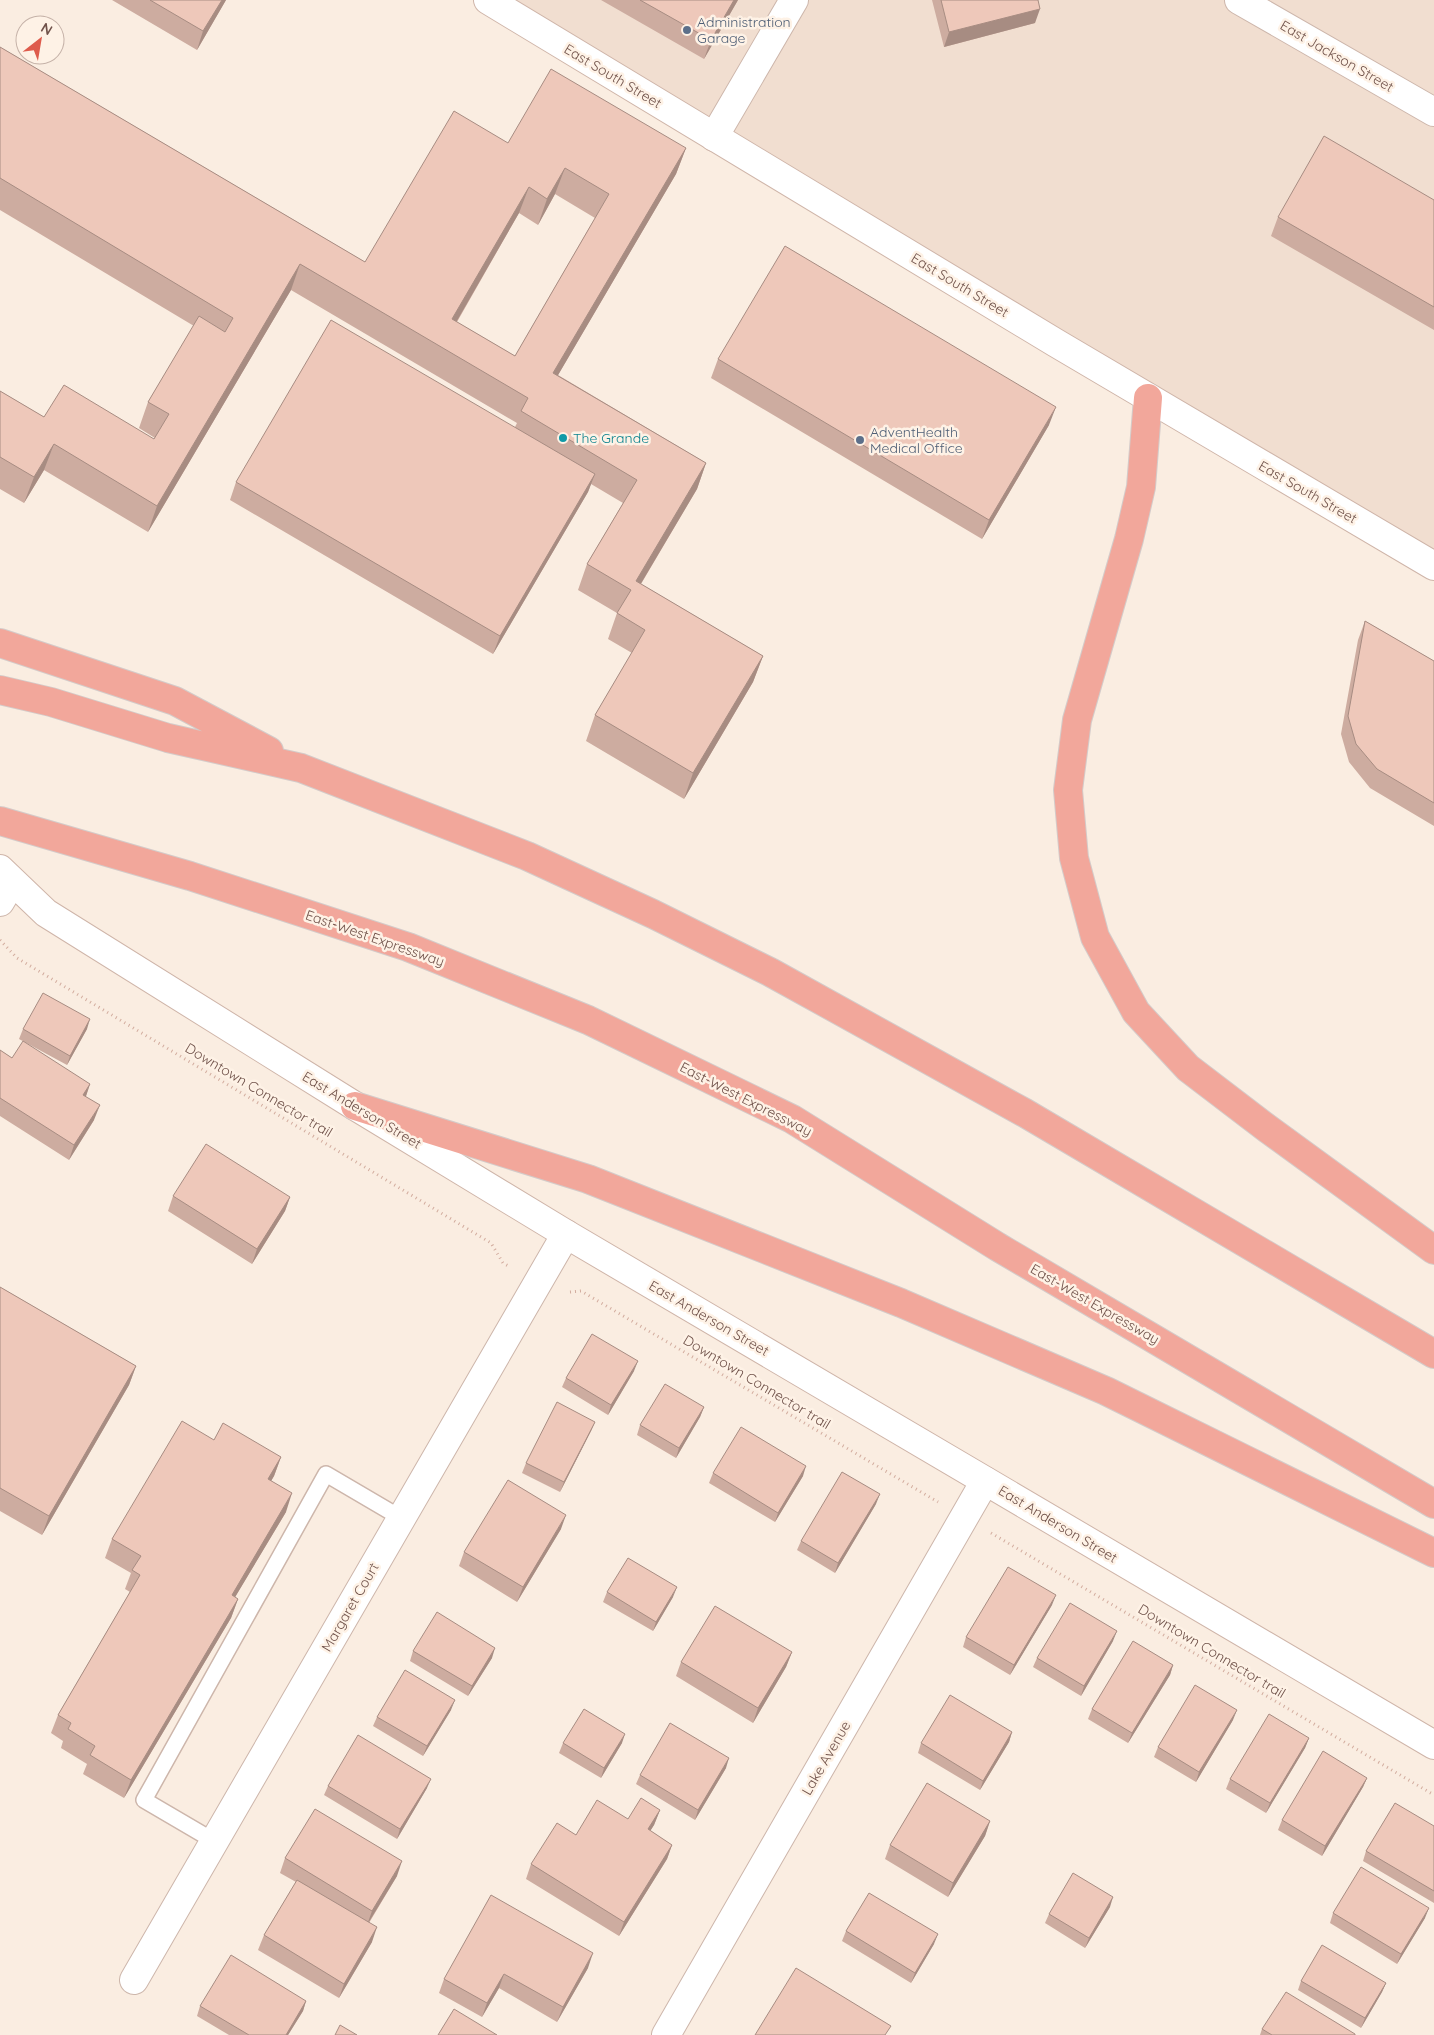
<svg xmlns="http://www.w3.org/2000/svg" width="1434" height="2035" font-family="Quicksand,sans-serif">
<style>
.residential{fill:#f1ded0}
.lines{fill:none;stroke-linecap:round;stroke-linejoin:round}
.service-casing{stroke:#cdb6ab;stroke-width:18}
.minor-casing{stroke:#cdb6ab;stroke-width:30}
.tertiary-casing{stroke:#cdb6ab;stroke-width:30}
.secondary-casing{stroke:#cfb5a9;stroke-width:30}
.motorway-casing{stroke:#d4cbc9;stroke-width:30}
.path{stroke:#d2ac9e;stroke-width:3;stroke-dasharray:1 4;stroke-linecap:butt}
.service{stroke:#fff;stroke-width:15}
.minor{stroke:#fff;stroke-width:28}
.tertiary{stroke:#fff;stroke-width:28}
.secondary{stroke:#fff;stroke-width:28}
.motorway{stroke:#f2a79b;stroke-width:28}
.wall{fill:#cdaca0;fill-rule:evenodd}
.shaded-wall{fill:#a78c82}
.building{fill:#eec8ba;stroke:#a78c82;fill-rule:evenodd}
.service-dot{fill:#5c6f8a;stroke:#fef2e6;stroke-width:2}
.culture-dot{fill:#0f9aa8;stroke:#fef2e6;stroke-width:2}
.labels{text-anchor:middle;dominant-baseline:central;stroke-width:5;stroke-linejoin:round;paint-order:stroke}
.service-label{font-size:14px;fill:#4e5e75;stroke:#fef2e6;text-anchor:start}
.street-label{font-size:14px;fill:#70524a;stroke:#fef2e6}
.culture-label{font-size:14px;fill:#0d838f;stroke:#fef2e6;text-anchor:start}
</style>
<rect width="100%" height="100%" fill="#faede1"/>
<path class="residential" d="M488 0H1434V566Z"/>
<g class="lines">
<defs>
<path id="service" d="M214 1841 144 1800 326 1474 401 1518"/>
<path id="minor" d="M1239 0 1434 112
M714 137 794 0
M134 1980 566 1234
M666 2035 985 1481"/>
<path id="tertiary" d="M0 902 12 882"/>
<path id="secondary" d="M488 0 1056 343 1434 566
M0 869 46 913 355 1106 566 1234 1434 1745"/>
<path id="motorway" d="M1148 398 1141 487 1129 539 1077 720 1068 790 1074 858 1095 937 1136 1012 1188 1068 1268 1129 1434 1250
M0 643 175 701 269 751
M0 690 51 702 168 738 301 768 527 856 653 914 770 972 1025 1113 1434 1354
M0 821 190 876 408 947 588 1020 792 1119 998 1247 1434 1504
M355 1106 588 1179 901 1303 1106 1391 1434 1553"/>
</defs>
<use href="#service" class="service-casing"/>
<use href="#minor" class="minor-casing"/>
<use href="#tertiary" class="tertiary-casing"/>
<use href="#secondary" class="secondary-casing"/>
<use href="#motorway" class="motorway-casing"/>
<path class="path" d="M0 940 17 958 491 1243 503 1263 510 1267
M570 1292 581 1291 938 1502
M991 1533 1434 1795"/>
<use href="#service" class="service"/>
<use href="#minor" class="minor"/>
<use href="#tertiary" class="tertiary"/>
<use href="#secondary" class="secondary"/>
<use href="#motorway" class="motorway"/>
</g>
<path class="wall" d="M112 0H226L197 50Z
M601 0H738L704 59Z
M932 0H1038L1035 23 944 47Z
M0 47 365 262 508 143 686 148 676 174 558 375 706 463 697 489 641 584 763 656 753 682 684 799 586 741 595 715 632 653 608 639 617 613 578 590 587 564 623 503 591 484 588 492 493 654 230 500 236 482 515 427 517 423 291 290 148 532 44 470 24 503 0 489V391L44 417 154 439 155 438 139 428 148 402 194 326 0 210ZM555 194 595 218 515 356 457 322 519 213 538 225Z
M1434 200V330L1271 236 1278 217Z
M718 359 1049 425 982 539 711 378Z
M1365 621 1434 661V826L1370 788 1349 762 1341 734 1358 640Z
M23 1029H87L67 1065 19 1039Z
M0 1050 12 1058 90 1084 86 1096 94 1120 69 1160 0 1116Z
M173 1196 290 1197 285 1211 252 1264 168 1211Z
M0 1287 136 1366 129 1385 42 1535 0 1511Z
M634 1371 608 1415 562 1387 566 1378Z
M704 1407 700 1417 676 1458 637 1435 640 1425Z
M595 1422 591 1431 560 1492 522 1473 526 1463Z
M214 1440 281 1457 274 1476 271 1481 286 1512 235 1597 238 1599 231 1618 124 1798 83 1774 87 1764 61 1748 63 1741 51 1733 58 1715 130 1592 125 1589 131 1573 105 1558 112 1539Z
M713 1473 803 1476 775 1522 709 1483Z
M876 1504 835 1573 797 1550 801 1541Z
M561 1529 517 1602 459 1566 464 1552Z
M607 1592 673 1597 653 1631 603 1602Z
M1052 1605 1010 1675 963 1647 966 1637Z
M1113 1641 1081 1696 1033 1667 1037 1658Z
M413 1651 492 1658 468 1696 410 1661Z
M792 1652 786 1667 753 1723 676 1676 681 1662Z
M1173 1665 1170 1675 1128 1743 1088 1719 1092 1709Z
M451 1710 423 1756 373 1726 377 1717Z
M1233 1720 1196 1782 1154 1757 1158 1747Z
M1012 1732 1009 1742 980 1790 918 1753 921 1743Z
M1309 1738 1305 1748 1266 1813 1226 1789 1230 1779Z
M563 1743H622L601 1778 559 1753Z
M726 1768 695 1820 636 1784 640 1775Z
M1367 1778 1363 1787 1322 1856 1278 1830 1282 1820Z
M328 1786 427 1788 397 1839 324 1795Z
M660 1810 654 1825 650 1831 672 1845 667 1859 619 1936 526 1879 531 1864 576 1835Z
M990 1821 985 1836 948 1897 885 1859 890 1845Z
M1434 1826V1903L1363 1861 1366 1851Z
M285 1858 397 1876 369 1923 372 1942 339 1998 258 1950 264 1935 296 1882 280 1873Z
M1110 1907 1085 1948 1045 1923 1049 1914Z
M1333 1913 1425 1918 1397 1964 1330 1923Z
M846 1931 934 1944 911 1983 842 1941Z
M588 1968 557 2022 499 1988 482 2017 439 1993 444 1979Z
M1301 1981 1386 1983 1382 1992 1361 2028 1298 1990Z
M306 2001 303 2011 288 2035H229L197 2016 200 2006Z
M1262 2029 1355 2035H1260Z"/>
<path class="shaded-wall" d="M222 0H226L197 50 203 31Z
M734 0H738L704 59 711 40Z
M1040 9 1035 23 944 47 949 32Z
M686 148 676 174 544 399 553 373Z
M565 168 555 194 538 225 547 199Z
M529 187 519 213 443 345 452 319Z
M300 264 291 290 148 532 157 506Z
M1056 407 1049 425 982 539 989 520Z
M54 444 44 470 24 503 34 477Z
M706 463 697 489 627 607 636 581Z
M595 474 588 492 493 654 500 636Z
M763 656 753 682 684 799 693 773Z
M90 1019 87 1029 67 1065 70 1056Z
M90 1084 85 1099 83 1095Z
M100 1105 94 1120 69 1160 74 1145Z
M290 1197 285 1211 252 1264 257 1249Z
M638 1361 634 1371 608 1415 611 1405Z
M136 1366 129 1385 42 1535 49 1516Z
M704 1407 700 1417 676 1458 679 1448Z
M595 1422 591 1431 560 1492 564 1482Z
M281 1457 274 1476 261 1498 268 1479Z
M806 1466 803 1476 775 1522 778 1513Z
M292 1493 286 1512 225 1614 232 1595Z
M880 1494 876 1504 835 1573 838 1563Z
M566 1515 561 1529 517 1602 523 1587Z
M677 1587 673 1597 653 1631 656 1622Z
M1056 1595 1052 1605 1010 1675 1014 1665Z
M238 1599 231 1618 124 1798 131 1780Z
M1117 1631 1113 1641 1081 1696 1084 1686Z
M495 1648 492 1658 468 1696 472 1686Z
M792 1652 786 1667 753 1723 758 1708Z
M1173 1665 1170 1675 1128 1743 1132 1733Z
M455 1700 451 1710 423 1756 427 1746Z
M1237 1710 1233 1720 1196 1782 1199 1772Z
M1012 1732 1009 1742 980 1790 983 1781Z
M625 1734 622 1743 601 1778 604 1768Z
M1309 1738 1305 1748 1266 1813 1270 1803Z
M729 1758 726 1768 695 1820 698 1810Z
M1367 1778 1363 1787 1322 1856 1325 1846Z
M431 1779 427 1788 397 1839 400 1829Z
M660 1810 654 1825 642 1844 648 1829Z
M990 1821 985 1836 948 1897 953 1883Z
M672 1845 667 1859 619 1936 624 1922Z
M402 1861 397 1876 367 1925 372 1911Z
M1113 1897 1110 1907 1085 1948 1089 1938Z
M1429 1908 1425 1918 1397 1964 1401 1954Z
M377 1927 372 1942 339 1998 344 1984Z
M938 1934 934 1944 911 1983 915 1973Z
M593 1953 588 1968 557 2022 563 2007Z
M504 1974 499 1988 482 2017 487 2003Z
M1386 1983 1382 1992 1361 2028 1365 2018Z
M306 2001 303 2011 288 2035H286Z"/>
<path class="building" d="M150 0H222L203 31Z
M640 0H734L711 40Z
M941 0H1038L1040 9 949 32Z
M0 47 365 262 454 111 508 143 551 69 686 148 553 373 706 463 636 581 763 656 693 773 595 715 645 630 617 613 631 590 587 564 637 480 521 411 528 398 300 264 157 506 54 444 34 477 0 457V391L44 417 64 385 154 439 169 414 148 402 199 316 225 332 233 318 0 178ZM565 168 609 194 515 356 452 319 529 187 547 199Z
M1324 136 1434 200V307L1278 217Z
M785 246 1056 407 989 520 718 359Z
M331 320 595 474 500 636 236 482Z
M1365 621 1434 661V803L1377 769 1356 744 1348 716Z
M43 993 90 1019 70 1056 23 1029Z
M23 1041 90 1084 83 1095 100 1105 74 1145 0 1098V1050L12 1058Z
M206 1144 290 1197 257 1249 173 1196Z
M0 1287 136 1366 49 1516 0 1488Z
M592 1334 638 1361 611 1405 566 1378Z
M665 1384 704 1407 679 1448 640 1425Z
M557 1402 595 1422 564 1482 526 1463Z
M182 1421 214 1440 223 1423 281 1457 268 1479 292 1493 232 1595 238 1599 131 1780 90 1755 95 1746 68 1729 71 1723 58 1715 140 1575 132 1570 141 1556 112 1539Z
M741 1427 806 1466 778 1513 713 1473Z
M842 1472 880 1494 838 1563 801 1541Z
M508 1480 566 1515 523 1587 464 1552Z
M628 1558 677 1587 656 1622 607 1592Z
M1008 1567 1056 1595 1014 1665 966 1637Z
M1070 1603 1117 1631 1084 1686 1037 1658Z
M715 1606 792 1652 758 1708 681 1662Z
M437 1612 495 1648 472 1686 413 1651Z
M1133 1641 1173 1665 1132 1733 1092 1709Z
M405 1670 455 1700 427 1746 377 1717Z
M1195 1685 1237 1710 1199 1772 1158 1747Z
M950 1695 1012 1732 983 1781 921 1743Z
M584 1709 625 1734 604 1768 563 1743Z
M1269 1714 1309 1738 1270 1803 1230 1779Z
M670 1723 729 1758 698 1810 640 1775Z
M358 1735 431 1779 400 1829 328 1786Z
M1323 1751 1367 1778 1325 1846 1282 1820Z
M927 1783 990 1821 953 1883 890 1845Z
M641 1798 660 1810 648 1829 672 1845 624 1922 531 1864 557 1823 576 1835 597 1800 628 1819Z
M1395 1803 1434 1826V1891L1366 1851Z
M315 1809 402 1861 372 1911 285 1858Z
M1361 1867 1429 1908 1401 1954 1333 1913Z
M1073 1873 1113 1897 1089 1938 1049 1914Z
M297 1880 377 1927 344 1984 264 1935Z
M869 1893 938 1934 915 1973 846 1931Z
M491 1895 593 1953 563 2007 504 1974 487 2003 444 1979Z
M1322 1945 1386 1983 1365 2018 1301 1981Z
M231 1955 306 2001 286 2035H249L200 2006Z
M796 1968 891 2026 885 2035H755Z
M1286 1992 1355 2034V2035H1272L1262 2029Z
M454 2009 497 2035H438Z
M340 2025 357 2035H335Z"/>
<g class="service-dot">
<circle cx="687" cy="30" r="5"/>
<circle cx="860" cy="440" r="5"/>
</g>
<circle class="culture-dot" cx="563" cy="438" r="5"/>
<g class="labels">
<g class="service-label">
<text x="697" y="22">Administration<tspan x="697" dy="16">Garage</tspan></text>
<text x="870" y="432">AdventHealth<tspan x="870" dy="16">Medical Office</tspan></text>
</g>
<g class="street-label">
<text transform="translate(1337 56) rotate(30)">East Jackson Street</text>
<text transform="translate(613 76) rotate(31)">East South Street</text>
<text transform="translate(960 285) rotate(31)">East South Street</text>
<text transform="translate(1308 492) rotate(30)">East South Street</text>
<text transform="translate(375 938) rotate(19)">East-West Expressway</text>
<text transform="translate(259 1090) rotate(31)">Downtown Connector trail</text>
<text transform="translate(746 1099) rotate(27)">East-West Expressway</text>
<text transform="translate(362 1110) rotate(31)">East Anderson Street</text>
<text transform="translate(1095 1304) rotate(30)">East-West Expressway</text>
<text transform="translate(709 1318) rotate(30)">East Anderson Street</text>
<text transform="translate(757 1382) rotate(31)">Downtown Connector trail</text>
<text transform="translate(1058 1524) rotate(31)">East Anderson Street</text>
<text transform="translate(350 1607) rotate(-60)">Margaret Court</text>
<text transform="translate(1212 1651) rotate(31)">Downtown Connector trail</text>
<text transform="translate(826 1758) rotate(-60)">Lake Avenue</text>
</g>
<g class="culture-label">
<text x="573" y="438">The Grande</text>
</g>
</g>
<g transform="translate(40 40) rotate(31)"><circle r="24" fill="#fef2e6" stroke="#c5b2a8"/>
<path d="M0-4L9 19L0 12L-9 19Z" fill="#de5b4c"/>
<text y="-8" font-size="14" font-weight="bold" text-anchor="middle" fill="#70524a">N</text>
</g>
</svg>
